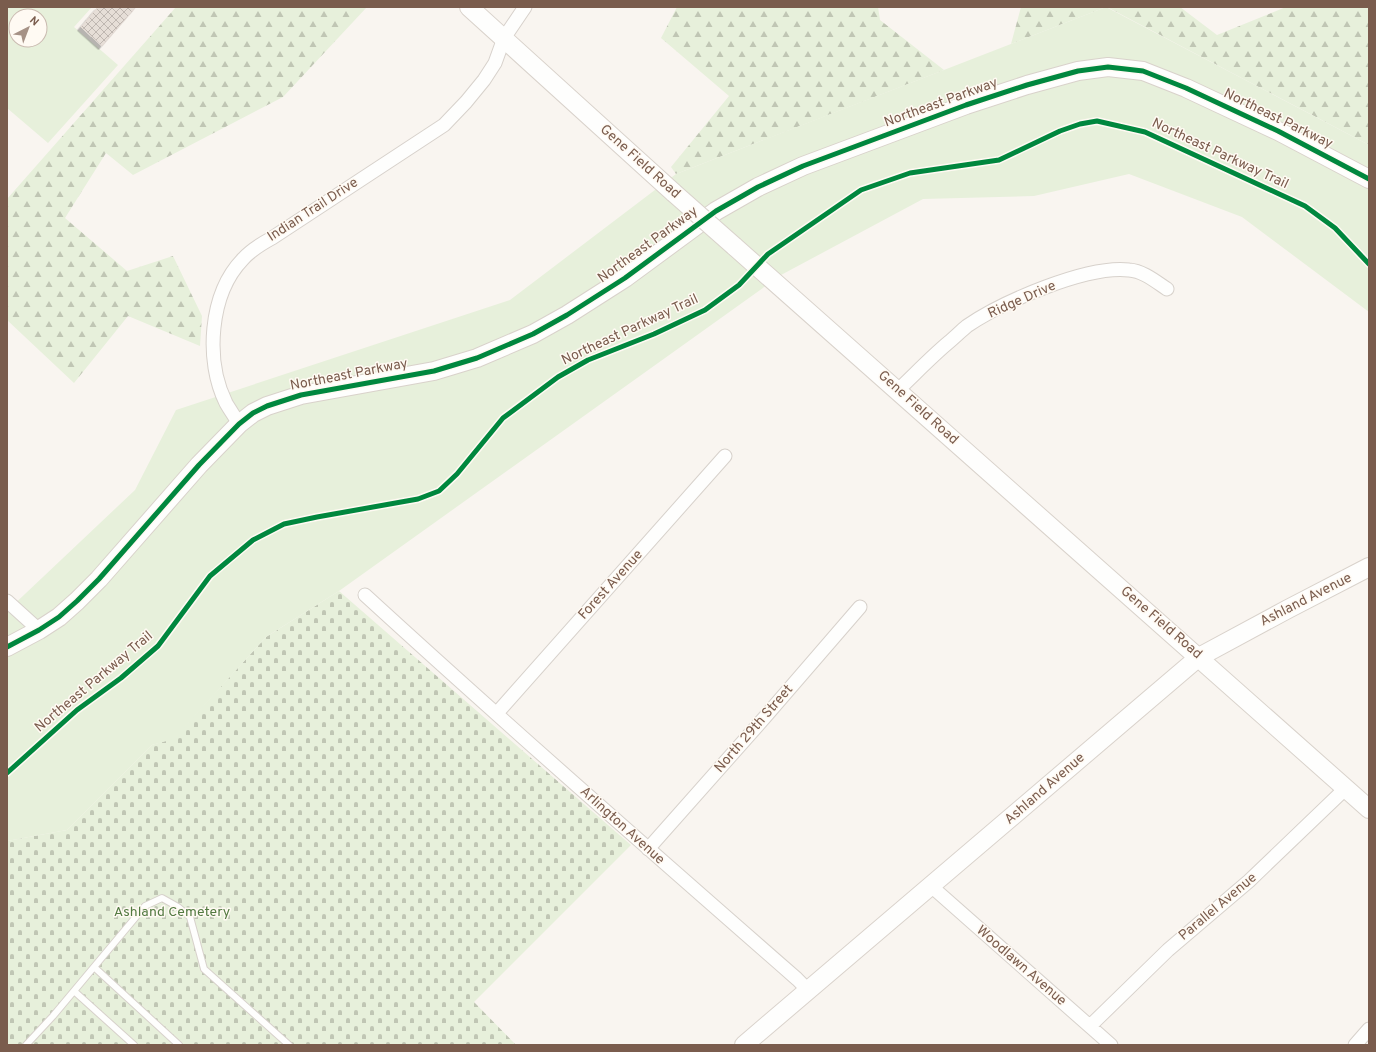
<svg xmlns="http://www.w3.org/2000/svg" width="1376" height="1052" font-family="Overpass,sans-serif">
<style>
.forest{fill:url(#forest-firs)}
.cemetery{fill:url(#cemetery-stones)}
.park{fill:#e7f0db;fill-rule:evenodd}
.building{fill:url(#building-cross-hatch);stroke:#e2d8d2;filter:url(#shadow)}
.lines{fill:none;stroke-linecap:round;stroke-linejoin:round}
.lane-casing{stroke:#d7d1cb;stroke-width:8}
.street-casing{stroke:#d7d1cb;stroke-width:15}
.secondary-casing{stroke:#d9d2cb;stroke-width:20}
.lane{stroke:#fefefd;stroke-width:6}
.street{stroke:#fefefd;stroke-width:13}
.secondary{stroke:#fefefd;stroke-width:18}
.secondary-bridge-casing{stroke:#d9d2cb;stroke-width:20;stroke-linecap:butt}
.secondary-bridge{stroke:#fefefd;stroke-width:18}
.cycleway-casing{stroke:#fffaf3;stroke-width:8}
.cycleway{stroke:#00873e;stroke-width:5}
.labels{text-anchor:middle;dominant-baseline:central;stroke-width:3;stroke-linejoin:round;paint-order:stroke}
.street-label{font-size:14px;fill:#7a5c4d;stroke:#fffaf3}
.park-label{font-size:14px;fill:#537a41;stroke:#fffaf3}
</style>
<defs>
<pattern id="forest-firs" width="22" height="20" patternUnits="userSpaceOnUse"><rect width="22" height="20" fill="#e7f0db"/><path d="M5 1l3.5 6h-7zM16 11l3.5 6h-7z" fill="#c0c6b4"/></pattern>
<pattern id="cemetery-stones" width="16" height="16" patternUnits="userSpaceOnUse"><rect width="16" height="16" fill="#e7f0db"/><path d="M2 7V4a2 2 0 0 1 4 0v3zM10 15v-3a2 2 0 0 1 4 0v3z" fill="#c0c6b4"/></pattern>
<pattern id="building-cross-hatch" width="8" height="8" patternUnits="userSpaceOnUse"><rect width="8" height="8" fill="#e6ded7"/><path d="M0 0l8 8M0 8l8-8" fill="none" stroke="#bfb7b1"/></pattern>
<filter id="shadow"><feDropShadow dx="-3.5" dy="3.5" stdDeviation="0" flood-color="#0004"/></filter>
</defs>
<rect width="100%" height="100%" fill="#f9f5f0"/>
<path class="forest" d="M176 7H367L283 97 133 175 106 153 65 218 127 271 173 256 202 316 200 346 128 316 74 383 7 320V199Z
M677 7H878L880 20 944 70 676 174 671 167 729 96 661 38Z
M1021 7H1106L1011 44Z
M1107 7H1180L1217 35 1286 7H1369V145Z"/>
<path class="cemetery" d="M339 591 631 845 474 1002 516 1045H7V841L67 830 152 745 174 738 266 637Z"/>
<path class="park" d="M7 7H92L74 27 118 65 48 143 7 108ZM16 16H40V40H16Z
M1106 7 1369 145V312L1242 217 1129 174 1034 196 923 199 781 275 339 591 266 637 174 739 152 745 67 830 7 841V611L135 490 176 410 510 300 676 174Z"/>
<path class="building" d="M98 7H136L102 46 81 27Z"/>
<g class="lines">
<defs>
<path id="lane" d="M94 967 179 1045
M74 991 134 1045
M26 1045 53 1016 145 906 162 898 178 907 190 917 204 969 289 1045"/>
<path id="street" d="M898 390C915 374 931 357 949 342 955 337 961 331 967 326 1002 302 1087 265 1129 270 1143 271 1155 281 1167 289
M239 424C235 417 230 410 226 403 205 361 209 294 243 259 251 250 261 244 272 238L444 125 466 102 484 80 495 63 504 38 525 7
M365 595C507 725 652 852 797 979L808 990
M7 601 39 630
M497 713 725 456
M648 849 765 717 860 607
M931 886 1111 1045
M1090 1026 1168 950 1249 881 1346 788
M1355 1045 1369 1029"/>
<path id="secondary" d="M469 7 674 193
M734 246 1369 809
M7 647 39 630 59 617 77 601 99 579 199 465 239 424 253 413 267 406 301 395 434 371 477 358 533 334 567 315 625 278 716 211 758 187 803 166 966 105 1027 85 1078 71 1108 67 1143 71 1186 88 1278 131 1369 179
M744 1045 1199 657 1288 609 1369 567"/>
</defs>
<use href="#lane" class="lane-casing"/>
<use href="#street" class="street-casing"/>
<use href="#secondary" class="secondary-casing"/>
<use href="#lane" class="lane"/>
<use href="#street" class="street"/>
<use href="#secondary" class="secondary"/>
<defs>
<path id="secondary-bridge" d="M674 193 734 246"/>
</defs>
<use href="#secondary-bridge" class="secondary-bridge-casing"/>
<use href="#secondary-bridge" class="secondary-bridge"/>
<defs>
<path id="cycleway" d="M7 647 39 630 59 617 77 601 99 579 199 465 239 424 253 413 267 406 301 395 434 371 477 358 533 334 567 315 625 278 716 211 758 187 803 166 966 105 1027 85 1078 71 1108 67 1143 71 1186 88 1278 131 1369 179
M7 773 77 710 121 678 158 646 210 576 253 540 284 524 317 517 418 499 439 491 457 474 503 418 558 377 588 360 654 334 705 310 739 285 768 254 861 190 910 173 999 160 1060 131 1080 124 1097 121 1145 132 1305 206 1335 228 1369 264"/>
</defs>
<use href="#cycleway" class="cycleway-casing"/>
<use href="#cycleway" class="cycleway"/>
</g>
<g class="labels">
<g class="street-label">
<text transform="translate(941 103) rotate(-20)">Northeast Parkway</text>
<text transform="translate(1278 119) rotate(26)">Northeast Parkway</text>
<text transform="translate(1220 154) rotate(25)">Northeast Parkway Trail</text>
<text transform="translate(640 162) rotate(42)">Gene Field Road</text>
<text transform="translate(313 210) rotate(-33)">Indian Trail Drive</text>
<text transform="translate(648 245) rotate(-36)">Northeast Parkway</text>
<text transform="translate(1022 300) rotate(-24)">Ridge Drive</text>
<text transform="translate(630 330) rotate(-25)">Northeast Parkway Trail</text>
<text transform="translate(349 375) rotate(-11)">Northeast Parkway</text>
<text transform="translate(918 408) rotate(42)">Gene Field Road</text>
<text transform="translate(611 585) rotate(-48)">Forest Avenue</text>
<text transform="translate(1306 600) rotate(-27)">Ashland Avenue</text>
<text transform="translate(1161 623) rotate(41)">Gene Field Road</text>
<text transform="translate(94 682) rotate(-40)">Northeast Parkway Trail</text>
<text transform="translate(754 729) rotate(-49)">North 29th Street</text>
<text transform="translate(1045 789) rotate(-41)">Ashland Avenue</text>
<text transform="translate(622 826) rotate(42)">Arlington Avenue</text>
<text transform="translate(1218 907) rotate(-40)">Parallel Avenue</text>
<text transform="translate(1021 966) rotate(41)">Woodlawn Avenue</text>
</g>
<g class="park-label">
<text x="172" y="912">Ashland Cemetery</text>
</g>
</g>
<rect width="1376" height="1052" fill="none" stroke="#7a5c4d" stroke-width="16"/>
<g transform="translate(28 28) rotate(42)"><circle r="19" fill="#fffaf3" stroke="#cabbb1"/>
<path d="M0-3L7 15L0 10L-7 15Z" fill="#a69286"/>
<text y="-6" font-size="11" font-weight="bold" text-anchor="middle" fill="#7a5c4d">N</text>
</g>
</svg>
